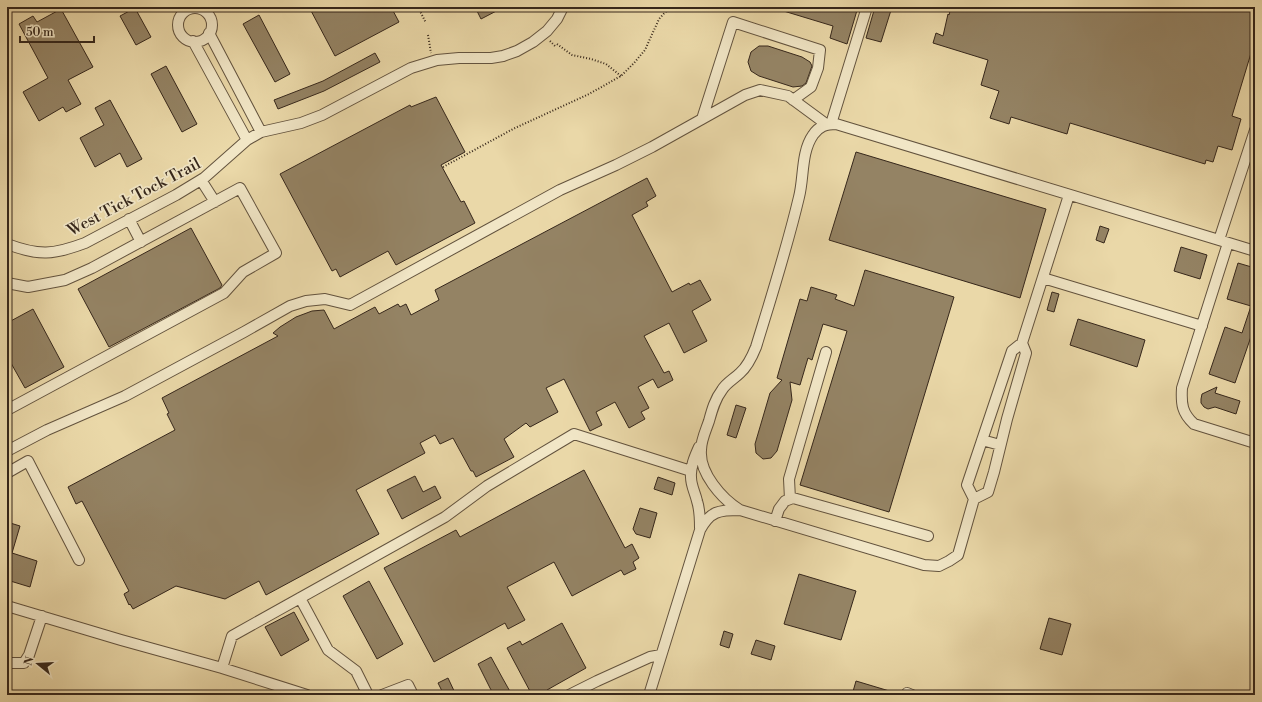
<svg xmlns="http://www.w3.org/2000/svg" width="1262" height="702" font-family="'Libre Bodoni',serif">
<style>
.building{fill:#948364;stroke:#36271b}
.lines{fill:none;stroke-linecap:round;stroke-linejoin:round}
.minor-casing{stroke:#63533e;stroke-width:12}
.path{stroke:#36271b;stroke-width:2;stroke-dasharray:1 2;stroke-linecap:butt}
.minor{stroke:#f1e6c6;stroke-width:10}
.labels{text-anchor:middle;dominant-baseline:central;stroke-width:3.5;stroke-linejoin:round;paint-order:stroke}
.street-label{font-size:16px;fill:#36271b;stroke:#f1e6c6}
</style>
<rect width="100%" height="100%" fill="#ead8a8"/>
<filter id="stains"><feTurbulence type="fractalNoise" baseFrequency=".005" numOctaves="4"/><feColorMatrix values="0 0 0 0 .2 0 0 0 0 .09 0 0 0 0 .02 0 0 0 .5 -.17"/></filter>
<radialGradient id="worn" r=".72"><stop offset=".6" stop-color="#630" stop-opacity="0"/><stop offset="1" stop-color="#630" stop-opacity=".3"/></radialGradient>
<path class="building" d="M309 7H391L399 22 335 56Z
M475 7H504L481 19Z
M777 7H858L847 44 830 38 833 26 777 9Z
M875 7H892L881 42 866 38Z
M951 7H1255V40L1232 116 1241 119 1232 150 1218 146 1213 162 1206 160 1205 164 1070 123 1067 134 1011 117 1009 124 990 118 999 91 981 85 988 60 933 43 936 33 943 36 948 14 949 15Z
M135 8 151 37 136 45 120 16Z
M61 9 93 67 68 80 81 104 66 112 63 107 39 121 23 92 48 78 19 24 33 16 37 22Z
M259 15 290 74 275 82 243 24Z
M759 46H768L802 57 810 62 812 66 806 83 802 86 793 87 759 76 751 71 748 62 751 52Z
M375 53 380 62 324 91 278 109 274 100 323 81Z
M166 66 197 124 182 132 151 74Z
M436 97 465 152 441 165 461 202 464 201 475 223 396 265 388 251 340 277 336 269 332 271 280 174 410 105 411 107Z
M110 100 142 159 127 167 120 153 95 167 80 138 104 125 95 108Z
M856 152 1046 209 1020 298 829 240Z
M647 178 656 196 646 202 648 206 632 215 672 292 689 283 690 285 700 280 711 300 692 311 707 341 684 353 669 323 644 336 664 373 669 371 673 380 658 388 653 379 638 387 649 408 641 412 645 419 629 428 615 402 596 412 602 425 590 431 564 379 546 388 558 412 530 427 526 423 504 439 514 457 476 477 473 471H471L453 438 440 444 435 435 420 443 425 453 356 490 379 534 266 595 259 581 225 599 176 586 133 609 130 604 129 605 124 594 129 591 82 501 76 504 68 487 175 430 167 414 169 413 162 398 278 336 273 333 280 327 296 317 312 311 324 310 334 329 375 307 379 314 398 304 400 307 406 304 411 315 439 300 435 290Z
M1100 226 1109 229 1104 243 1096 240Z
M191 228 222 285 220 288 109 347 78 289Z
M1181 247 1207 255 1200 279 1174 271Z
M1238 263 1255 268V325L1235 383 1209 374 1225 327 1242 333 1251 306 1227 299Z
M865 270 954 297 889 512 800 485 847 331 823 324 812 360 808 358 800 385 790 382 792 400 777 451 771 458 763 459 756 453 755 444 770 393 782 380 777 378 800 299 807 301 811 287 837 295 835 299 854 306Z
M1052 292 1059 294 1054 312 1047 310Z
M33 309 64 367 25 388 7 356V323Z
M1078 319 1145 340 1137 367 1070 345Z
M1217 387 1215 393 1240 401 1236 414 1215 407 1208 409 1204 407 1201 403V399L1202 394Z
M736 405 746 408 736 438 727 435Z
M584 470 625 548 632 544 639 558 633 562 636 569 624 575 621 570 572 596 554 562 507 587 525 620 508 629 505 623 434 662 384 568 456 530 460 537Z
M415 476 423 492 435 486 441 498 402 519 387 490Z
M658 477 675 483 672 495 654 489Z
M640 508 657 513 650 538 636 534 633 529Z
M7 522 20 526 12 553 37 561 30 587 7 580Z
M799 574 856 591 841 640 784 624Z
M369 581 403 644 377 659 343 596Z
M294 612 309 640 281 656 265 627Z
M1049 618 1071 624 1062 655 1040 649Z
M562 623 586 668 547 690 549 695H532L507 648 520 641 522 645Z
M724 631 733 634 729 648 720 645Z
M756 640 775 646 771 660 751 654Z
M491 657 503 679 512 695H494L490 688 478 664Z
M448 678 456 695H444L438 683Z
M856 681 896 693 895 695H852Z"/>
<g class="lines">
<defs>
<path id="minor" d="M178 25a17 17 0 1 1 34 0a17 17 0 1 1-34 0Z
M209 33 261 132
M193 41 247 140
M702 119 733 22 820 50 818 68 811 87 793 100
M831 124 867 7
M201 180 215 202
M1069 195 1022 343 1026 353 1007 419 994 472 988 492 974 499 958 555 949 561 939 566 924 565 740 510C722 499 699 473 701 450 701 440 706 430 709 421 712 410 715 399 722 390 726 383 734 379 740 373 748 366 752 357 756 347 771 298 787 248 799 197 804 178 801 152 813 135 819 126 826 124 836 124L1219 240 1255 251
M129 219 141 242
M1219 240 1255 130
M1228 243 1182 388C1181 404 1182 413 1194 424L1255 443
M7 244C39 256 53 255 85 243L176 195 204 178 247 140 261 132 301 123 322 115 411 68 437 60 459 58H491L503 56 517 51 533 42 547 31 557 19 563 7
M1043 278 1202 326
M7 283 28 287 65 280 92 268 240 188 276 253 243 272 224 293 7 410
M982 440 1000 445
M699 447C695 456 690 467 691 477 691 486 695 492 697 501 700 510 700 519 700 528
M7 451 47 430 125 396 244 332 290 306 306 301 325 299 350 305 560 190 616 165 652 147 745 95 760 90 788 96 826 124
M7 473 28 461 79 560
M790 499 789 479 826 352
M974 499 967 485 1012 351 1022 343
M775 521 779 509 785 501 793 498 928 536
M300 598 328 650 356 671 368 695
M7 606 121 640 222 668 307 695
M7 663H24L29 655 42 616
M222 668 232 636 445 517 487 486 574 434 691 471
M382 695 408 685 413 695
M569 695 597 681 650 657 661 655
M649 695 700 530C710 511 719 510 740 510
M906 695 907 693 912 695"/>
</defs>
<use href="#minor" class="minor-casing"/>
<path class="path" d="M418 7 426 23
M428 35 431 53
M550 41 555 46
M557 44 572 55 591 59 606 64 621 76
M443 167 513 129 589 94 621 76 634 63 645 50 659 19 670 7"/>
<use href="#minor" class="minor"/>
</g>
<g class="labels">
<g class="street-label">
<text transform="translate(134 197) rotate(-28)">West Tick Tock Trail</text>
</g>
</g>
<rect width="1262" height="702" fill="none" stroke="#ead8a8" stroke-width="24"/>
<rect x="8" y="8" width="1246" height="686" fill="none" stroke="#36271b" stroke-width="2"/>
<rect x="12" y="12" width="1238" height="678" fill="none" stroke="#36271b"/>
<g transform="translate(38 664) rotate(288)" stroke="#f1e6c6" stroke-width="3" paint-order="stroke">
<path d="M0-3L7 15L0 10L-7 15Z" fill="#36271b"/>
<text y="-6" font-size="11" font-weight="bold" text-anchor="middle" fill="#36271b">N</text>
</g>
<path d="M20 36v6h74v-6" fill="none" stroke="#36271b" stroke-width="2"/>
<text x="26" y="36" font-size="12" fill="#36271b" stroke="#f1e6c6" stroke-width="3" paint-order="stroke">50 m</text>
<rect width="100%" height="100%" filter="url(#stains)"/>
<rect width="100%" height="100%" fill="url(#worn)"/>
</svg>
